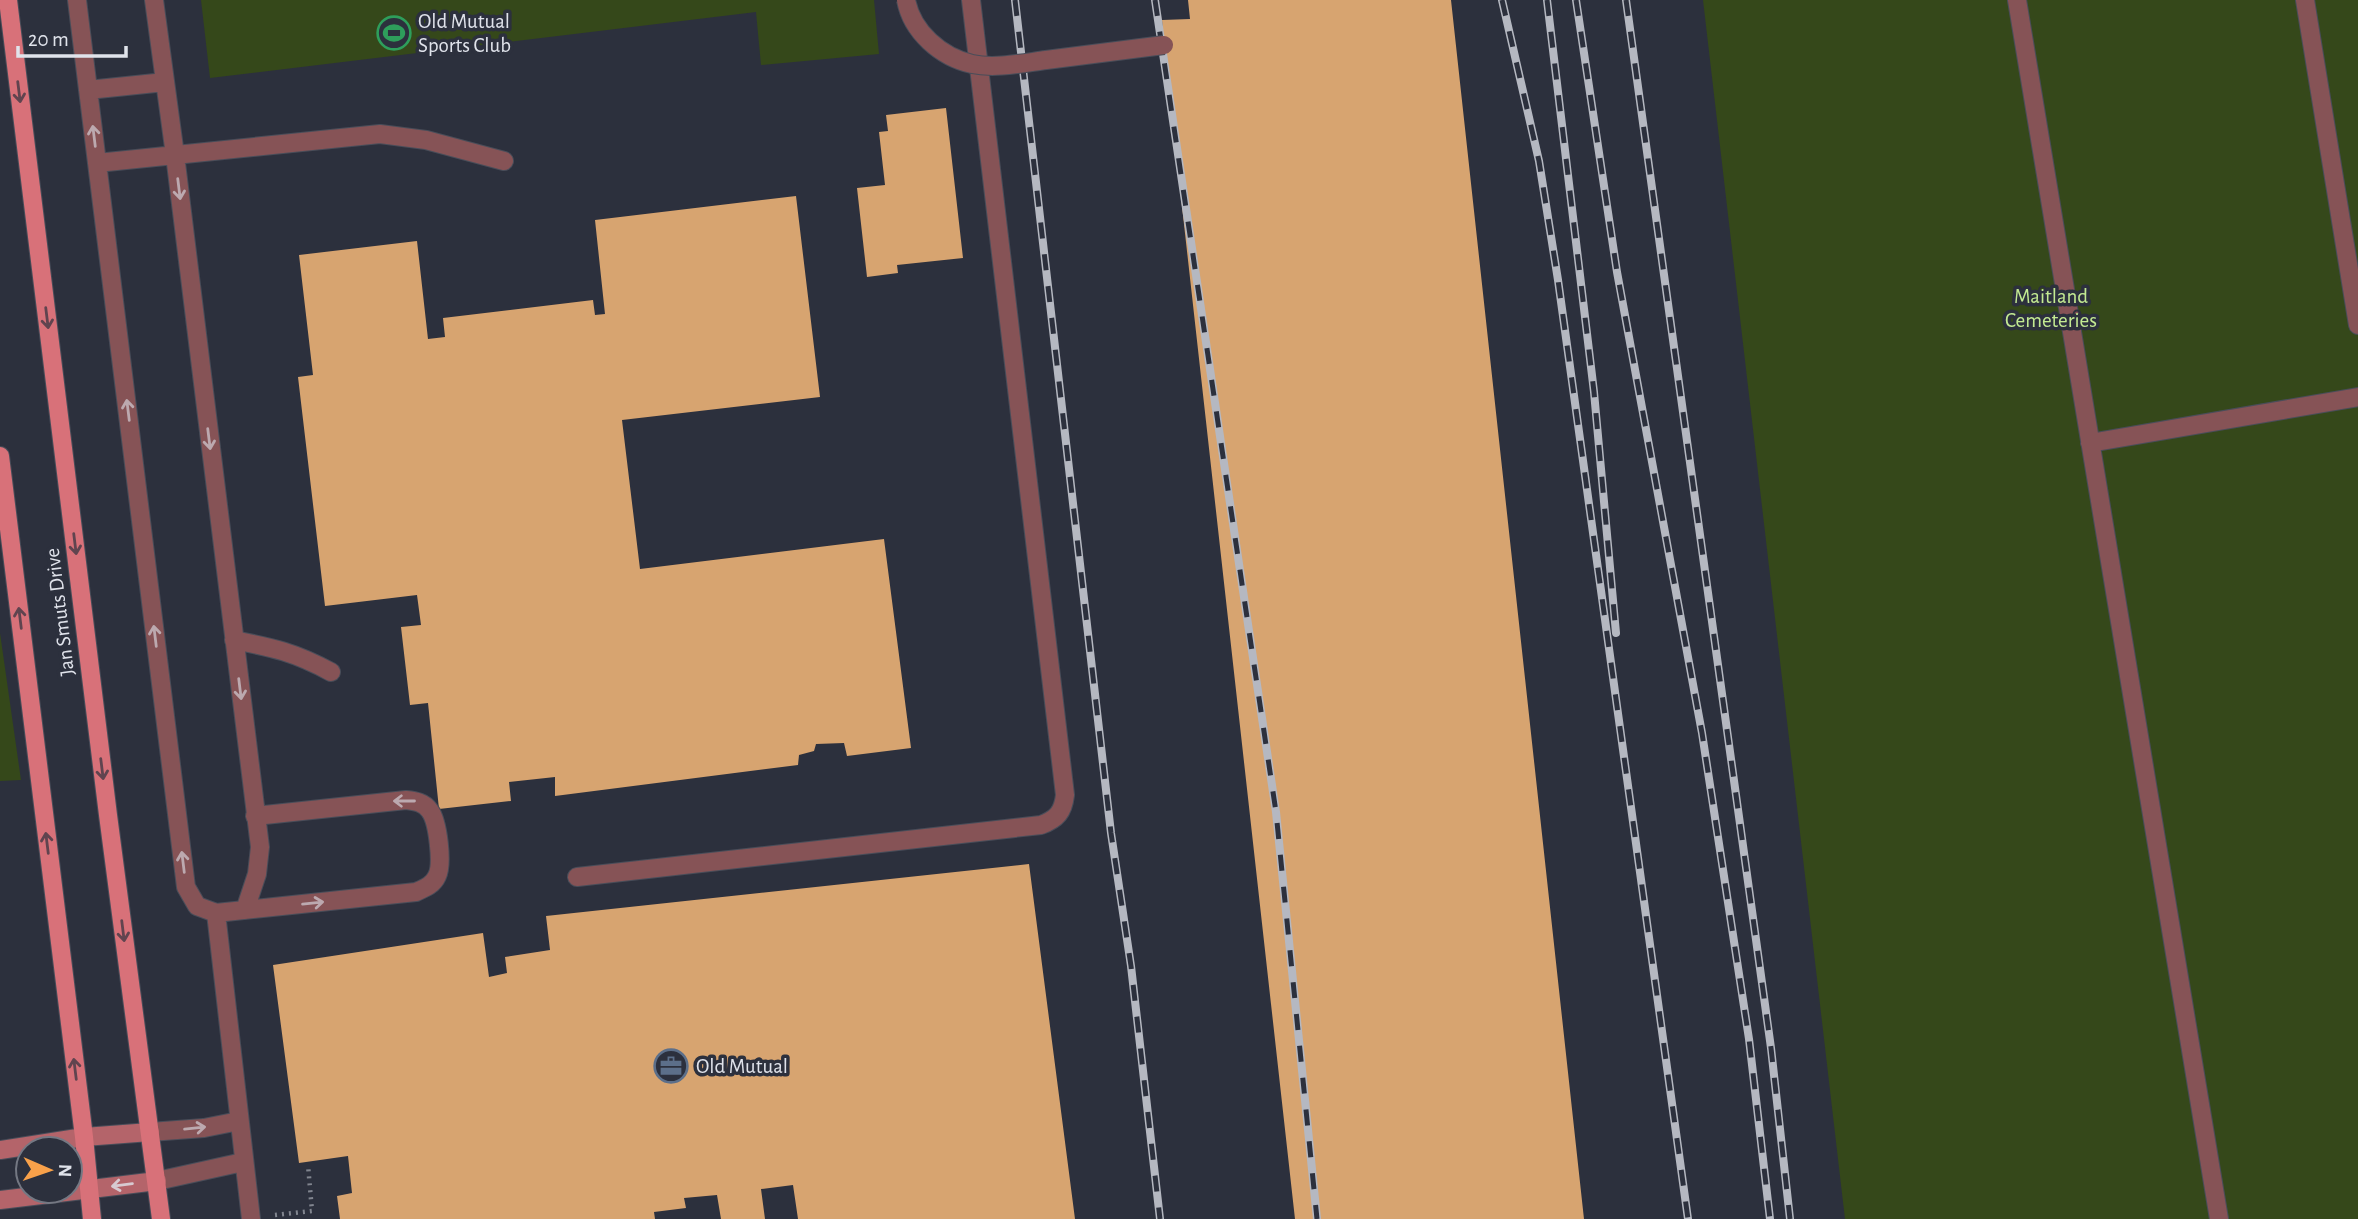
<svg xmlns="http://www.w3.org/2000/svg" width="2358" height="1219" font-family="'Alegreya Sans',sans-serif">
<style>
.green{fill:#35481a}
.building{fill:#d7a470}
.lines{fill:none;stroke-linecap:round;stroke-linejoin:round}
.lane-casing{stroke:#494d59;stroke-width:20}
.secondary-casing{stroke:#494d59;stroke-width:20}
.primary-casing{stroke:#494d59;stroke-width:20}
.path{stroke:#81858f;stroke-width:4.5;stroke-dasharray:2 5;stroke-linecap:butt}
.lane{stroke:#865356;stroke-width:18}
.secondary{stroke:#b4646a;stroke-width:18}
.primary{stroke:#d87179;stroke-width:18}
.rail-casing{stroke:#b5b8c1;stroke-width:8}
.rail{stroke:#2c303d;stroke-width:5;stroke-dasharray:16;stroke-linecap:butt}
.lane-bridge-casing{stroke:#494d59;stroke-width:20;stroke-linecap:butt}
.lane-bridge{stroke:#865356;stroke-width:18}
.oneway{stroke:#60444f}
.oneway2{stroke:#bca9af}
.oneway3{stroke:#d7cad1}
.labels{text-anchor:middle;dominant-baseline:central;stroke-width:7;stroke-linejoin:round;paint-order:stroke}
.poi-label{font-size:21px;fill:#e0e3eb;stroke:#2c303d;text-anchor:start}
.park-label{font-size:21px;fill:#c3ea92;stroke:#2c303d}
.street-label{font-size:21px;fill:#e0e3eb;stroke:#2c303d}
</style>
<rect width="100%" height="100%" fill="#2c303d"/>
<path class="green" d="M201 0H874L879 54 761 65 756 12 210 78Z
M1703 0H2358V1219H1845Z
M0 633 21 780 0 781Z"/>
<path class="building" d="M1188 0H1451L1584 1219H1295L1164 45 1162 20 1190 19Z
M946 108 963 258 897 265 898 273 867 277 857 188 885 185 879 132 888 131 886 115Z
M796 196 820 397 622 420 640 569 884 539 911 748 847 756 844 743 816 744 814 751 799 755 798 765 555 796V777L509 782 511 801 439 809 428 703 410 705 401 627 421 625 417 595 325 606 298 377 313 375 299 255 417 241 428 339 445 337 443 318 593 300 595 315 605 314 595 220Z
M1029 864 1075 1219H798L793 1185 761 1189 765 1219H721L717 1195 684 1198 686 1208 654 1212 655 1219H340L337 1196 352 1193 348 1156 299 1163 273 965 483 933 489 977 507 973 505 957 550 950 546 916Z"/>
<g class="lines">
<defs>
<path id="lane" d="M77 0 186 887 197 906 216 913
M154 0 175 155 260 847 257 874 245 910
M2017 0 2219 1219
M2305 0 2358 325
M88 90 165 82
M97 163 380 134 426 140 504 161
M2090 443 2358 397
M234 640C274 648 294 652 331 672
M577 877 1041 825C1057 819 1063 812 1065 795L971 0
M150 1132 204 1128 239 1121
M157 1181 243 1162
M251 1219 216 913 416 892C425 888 433 885 437 876 443 864 438 822 430 811 424 802 415 801 406 800L255 816"/>
<path id="secondary" d="M0 1150 84 1137 150 1132
M0 1200 157 1181"/>
<path id="primary" d="M8 0 108 815 161 1219
M0 456 84 1137 92 1219"/>
</defs>
<use href="#lane" class="lane-casing"/>
<use href="#secondary" class="secondary-casing"/>
<use href="#primary" class="primary-casing"/>
<path class="path" d="M275 1215 312 1211 308 1165"/>
<use href="#lane" class="lane"/>
<use href="#secondary" class="secondary"/>
<use href="#primary" class="primary"/>
<defs>
<path id="rail" d="M1015 0 1111 833 1131 966 1160 1219
M1155 0 1276 812 1317 1219
M1502 0 1539 161 1558 280 1688 1219
M1547 0 1594 392 1616 633
M1576 0 1617 272 1702 733 1749 1039 1770 1219
M1626 0 1771 1048 1790 1219"/>
</defs>
<use href="#rail" class="rail-casing"/>
<use href="#rail" class="rail"/>
<defs>
<path id="lane-bridge" d="M906 0C912 32 941 57 972 64 995 69 1023 63 1046 60 1085 55 1125 50 1164 45"/>
</defs>
<use href="#lane-bridge" class="lane-bridge-casing"/>
<use href="#lane-bridge" class="lane-bridge"/>
</g>
<defs><path id="oneway-shaft" d="M-6 0H5M1.5-3L5.5 0L1.5 3" fill="none" stroke-width="1.6" stroke-linecap="round" stroke-linejoin="round" transform="scale(1.75)"/></defs>
<g class="oneway">
<use href="#oneway-shaft" transform="translate(19 92) rotate(83)"/>
<use href="#oneway-shaft" transform="translate(47 318) rotate(83)"/>
<use href="#oneway-shaft" transform="translate(75 544) rotate(83)"/>
<use href="#oneway-shaft" transform="translate(20 618) rotate(-97)"/>
<use href="#oneway-shaft" transform="translate(102 769) rotate(83)"/>
<use href="#oneway-shaft" transform="translate(47 843) rotate(-97)"/>
<use href="#oneway-shaft" transform="translate(123 931) rotate(83)"/>
<use href="#oneway-shaft" transform="translate(75 1069) rotate(-97)"/>
</g>
<g class="oneway2">
<use href="#oneway-shaft" transform="translate(94 136) rotate(-97)"/>
<use href="#oneway-shaft" transform="translate(179 189) rotate(83)"/>
<use href="#oneway-shaft" transform="translate(128 410) rotate(-97)"/>
<use href="#oneway-shaft" transform="translate(209 439) rotate(83)"/>
<use href="#oneway-shaft" transform="translate(155 636) rotate(-97)"/>
<use href="#oneway-shaft" transform="translate(240 689) rotate(83)"/>
<use href="#oneway-shaft" transform="translate(404 801) rotate(-180)"/>
<use href="#oneway-shaft" transform="translate(183 862) rotate(-97)"/>
<use href="#oneway-shaft" transform="translate(313 903) rotate(-6)"/>
<use href="#oneway-shaft" transform="translate(195 1128) rotate(-6)"/>
</g>
<use class="oneway3" href="#oneway-shaft" transform="translate(122 1185) rotate(173)"/>
<defs>
<symbol id="stadium-ring" viewBox="-11 -11 22 22"><circle r="9.5" fill="#2c303d" stroke="#2e9e5b" stroke-width="1.5"/><path d="M0-5a6.5 5 0 1 0 0 10a6.5 5 0 1 0 0-10ZM-3.5-1.8h7v3.6h-7Z" fill="#2e9e5b"/></symbol>
<symbol id="office-ring" viewBox="-11 -11 22 22"><circle r="9.5" fill="#2c303d" stroke="#5c6f8a" stroke-width="1.5"/><path d="M-6-3h4V-5.5h4V-3h4V5H-6ZM-1-4.5V-3h2v-1.5ZM-6 0V1H6V0Z" fill="#5c6f8a"/></symbol>
</defs>
<g fill-rule="evenodd">
<use href="#stadium-ring" x="375" y="14" width="38" height="38"/>
<use href="#office-ring" x="652" y="1047" width="38" height="38"/>
</g>
<g class="labels">
<g class="poi-label">
<text x="418" y="21">Old Mutual<tspan x="418" dy="24">Sports Club</tspan></text>
<text x="696" y="1066">Old Mutual</text>
</g>
<g class="park-label">
<text x="2051" y="296">Maitland<tspan x="2051" dy="24">Cemeteries</tspan></text>
</g>
<g class="street-label">
<text transform="translate(60 612) rotate(-97)">Jan Smuts Drive</text>
</g>
</g>
<g transform="translate(49 1170) rotate(92)"><circle r="33" fill="#2c303d" stroke="#747883" stroke-width="2"/>
<path d="M0-5L12 26L0 18L-12 26Z" fill="#f8a14a"/>
<text y="-10" font-size="19" font-weight="bold" text-anchor="middle" fill="#e0e3eb">N</text>
</g>
<path d="M18 46v10h108v-10" fill="none" stroke="#e0e3eb" stroke-width="3.5"/>
<text x="28" y="46" font-size="21" fill="#e0e3eb" stroke="#2c303d" stroke-width="5" paint-order="stroke">20 m</text>
</svg>
